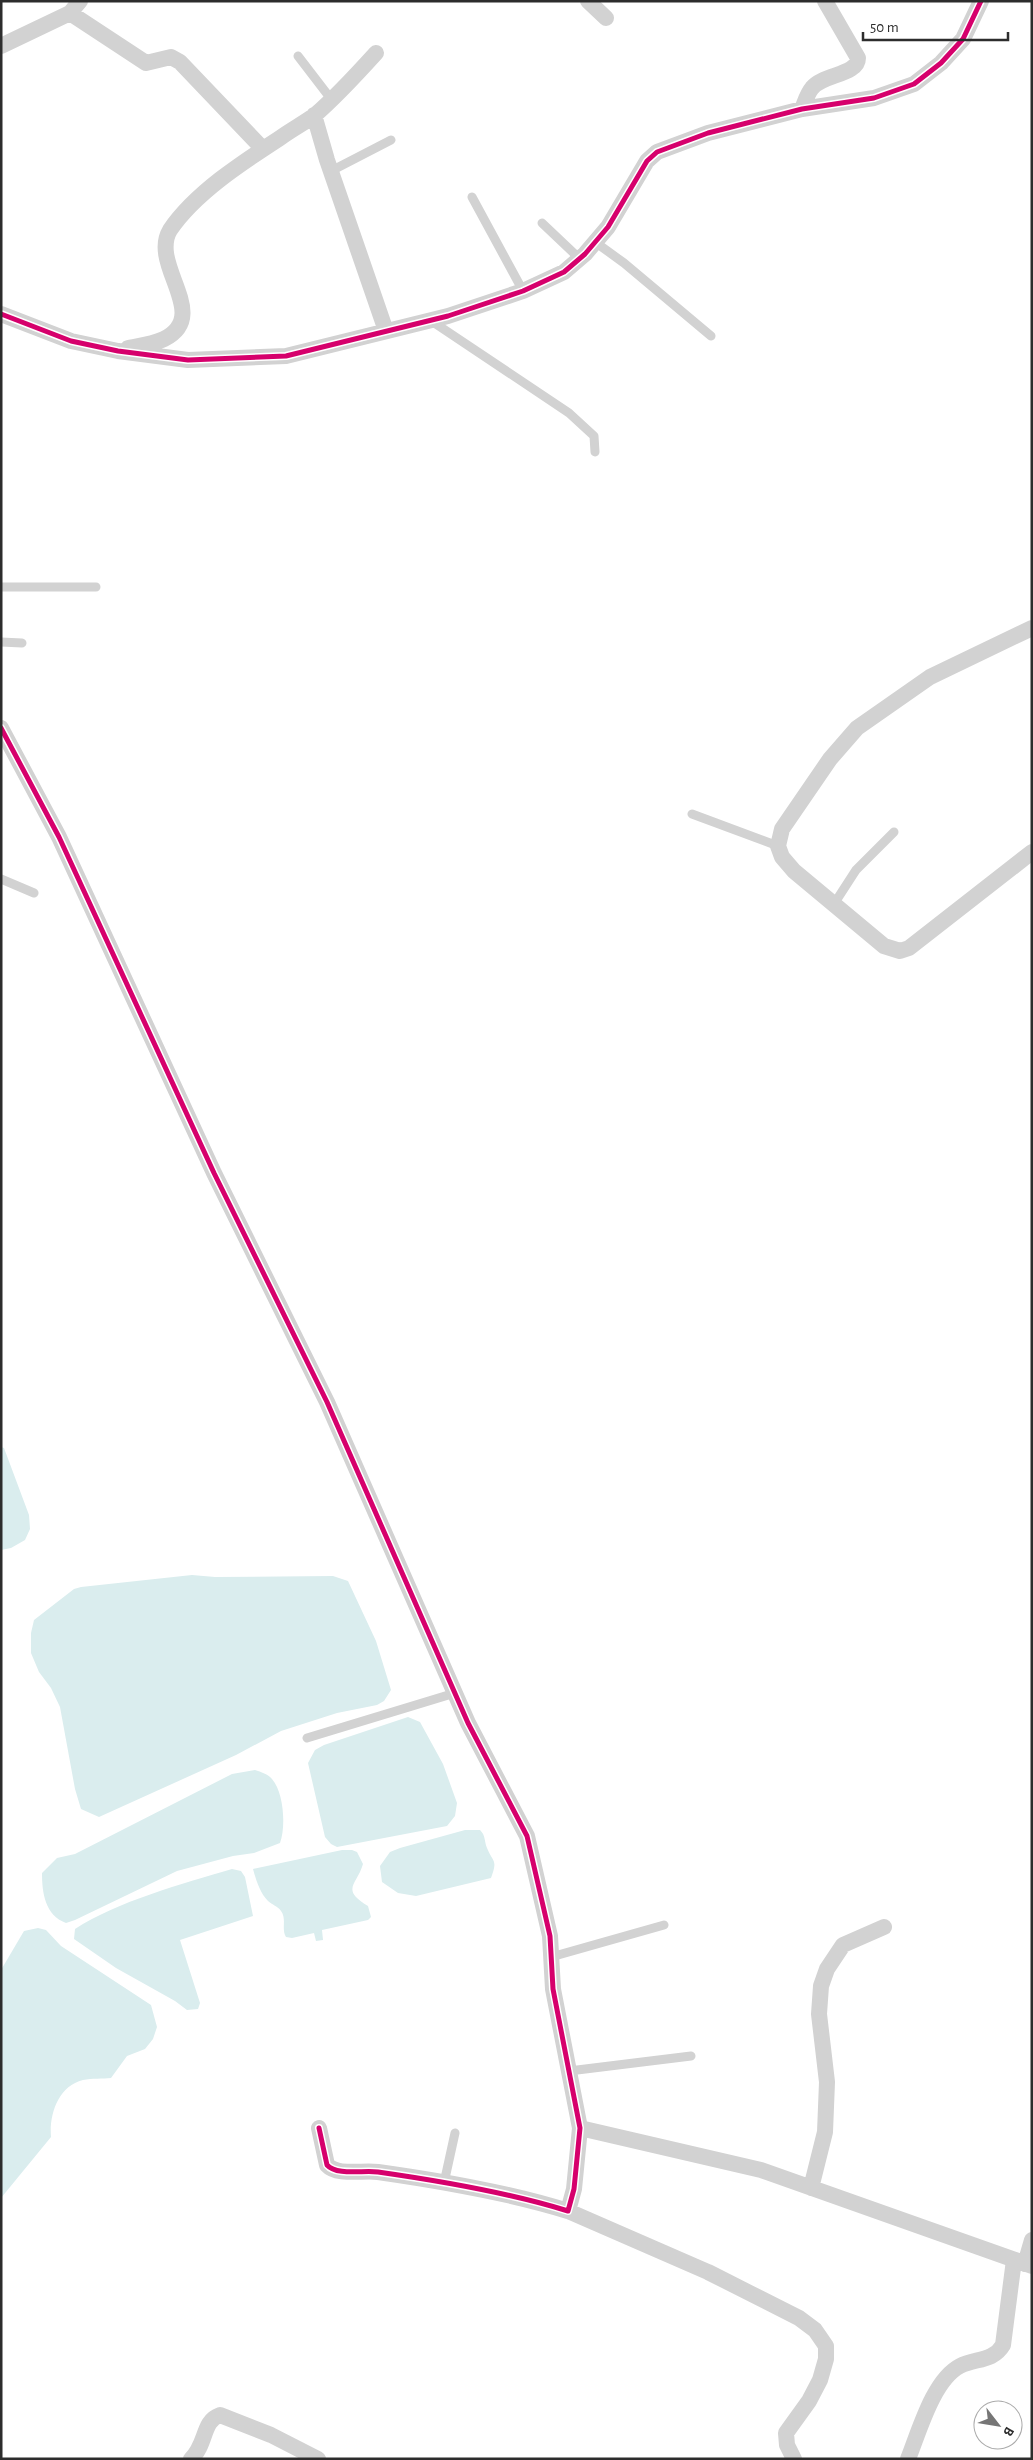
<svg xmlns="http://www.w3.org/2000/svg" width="1033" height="2460" font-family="'Alegreya Sans',sans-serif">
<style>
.water{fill:#daedee}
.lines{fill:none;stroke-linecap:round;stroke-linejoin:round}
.service{stroke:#d2d2d2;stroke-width:9}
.minor{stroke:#d2d2d2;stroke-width:16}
.cycleway-casing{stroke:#fff;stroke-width:8}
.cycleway{stroke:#d6006c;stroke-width:5}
</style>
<rect width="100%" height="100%" fill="#fff"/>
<path class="water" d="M1 1447 4 1448 29 1515 30 1529 25 1540 11 1548 1 1550Z
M192 1575 215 1577 333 1576 348 1581 376 1641 391 1690 384 1701 377 1705 337 1713 281 1731 236 1755 99 1817 81 1809 75 1789 60 1707 51 1688 39 1672 31 1653V1633L34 1620 74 1589 81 1587Z
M408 1717 420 1722 443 1764 457 1803 455 1816 447 1826 337 1847 331 1844 325 1837 308 1763 315 1750 324 1745Z
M255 1770C261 1772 268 1774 272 1779 284 1793 286 1827 280 1843L254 1853 233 1856 177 1871 75 1920 66 1923C45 1915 42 1893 42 1873L57 1858 75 1854 232 1774Z
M465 1830H480C486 1836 484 1841 487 1848 493 1863 498 1859 491 1878L416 1896 398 1893 382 1882 380 1866 390 1852 400 1848Z
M342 1850H352L357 1852 363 1864C357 1885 340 1889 368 1906L371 1917 368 1920 322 1930 323 1940 316 1941 314 1933 292 1938 286 1937C281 1929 287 1919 281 1911 278 1906 272 1905 268 1901 260 1893 256 1880 253 1869Z
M232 1869 241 1871 245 1877 253 1916 180 1940 200 2003 198 2009 187 2010 175 2001 116 1968 74 1939 75 1929C116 1902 184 1883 232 1869Z
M38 1928 46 1930 61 1946 151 2005 157 2027 153 2039 145 2049 127 2056 111 2078C103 2079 92 2078 83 2080 58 2086 49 2115 51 2137L1 2198V1970L24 1931Z"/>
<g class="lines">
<path class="service" d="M298 56 331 99
M331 171 391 140
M472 197 523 291
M542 223 580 259
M595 242 624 263 711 336
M430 320 569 413 594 436 595 452
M1 587H96
M1 642 22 643
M692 814 778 846
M1 879 34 893
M834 904 856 870 894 832
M307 1738 455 1693
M551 1957 664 1925
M569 2071 691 2056
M444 2183 455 2133"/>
<path class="minor" d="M588 1 606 18
M70 13 146 63 171 57 180 62 263 149
M1 46 70 13 80 1
M802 109C805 102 807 94 812 88 823 74 858 75 858 58L825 1
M314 115 327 160 386 331
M1 314 71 341 118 351 188 360 286 356 448 316 523 291 564 272 585 254 608 227 647 161 657 152 708 133 802 109 874 98 914 84 941 63 963 39 981 1
M128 348C139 346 154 344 164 339 212 315 149 265 170 230 195 193 243 162 280 138 291 130 304 123 315 115 337 96 357 74 376 53
M1032 628 930 677 857 728 830 759 782 829 778 846 782 857 794 871 884 946 900 951 909 948 1032 852
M1 728 59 837 214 1173 327 1402 468 1723 527 1836 550 1936 553 1989 580 2128 574 2189 568 2211C507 2192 441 2181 378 2172 363 2170 337 2176 327 2165L319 2128
M580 2128 761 2170 1032 2266
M811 2188 825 2132 827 2082 819 2014 821 1986 827 1969 843 1945 884 1927
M568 2211 708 2272 799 2318 815 2330 826 2346V2359L820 2380 809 2401 786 2433 787 2445 794 2459
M1025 2264 1032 2240
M191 2459C207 2444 202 2421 220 2415L271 2435 318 2459
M908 2459C919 2432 933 2380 960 2366 975 2358 993 2362 1003 2345L1014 2260"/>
<defs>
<path id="cycleway" d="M1 314 71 341 118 351 188 360 286 356 448 316 523 291 564 272 585 254 608 227 647 161 657 152 708 133 802 109 874 98 914 84 941 63 963 39 981 1
M1 728 59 837 214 1173 327 1402 468 1723 527 1836 550 1936 553 1989 580 2128 574 2189 568 2211C507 2192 441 2181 378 2172 363 2170 337 2176 327 2165L319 2128"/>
</defs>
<use href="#cycleway" class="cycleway-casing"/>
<use href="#cycleway" class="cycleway"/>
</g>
<rect width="1033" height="2460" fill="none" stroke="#2d2d2d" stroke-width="5"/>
<g transform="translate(998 2425) rotate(121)"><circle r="24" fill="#ffffff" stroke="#ababab"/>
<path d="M0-4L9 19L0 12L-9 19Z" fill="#767676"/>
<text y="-8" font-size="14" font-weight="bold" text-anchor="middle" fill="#2d2d2d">B</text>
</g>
<path d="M863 32v8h145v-8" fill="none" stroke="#2d2d2d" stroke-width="2.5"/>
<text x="870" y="32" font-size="15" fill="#2d2d2d" stroke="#ffffff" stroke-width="4" paint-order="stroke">50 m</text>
</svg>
